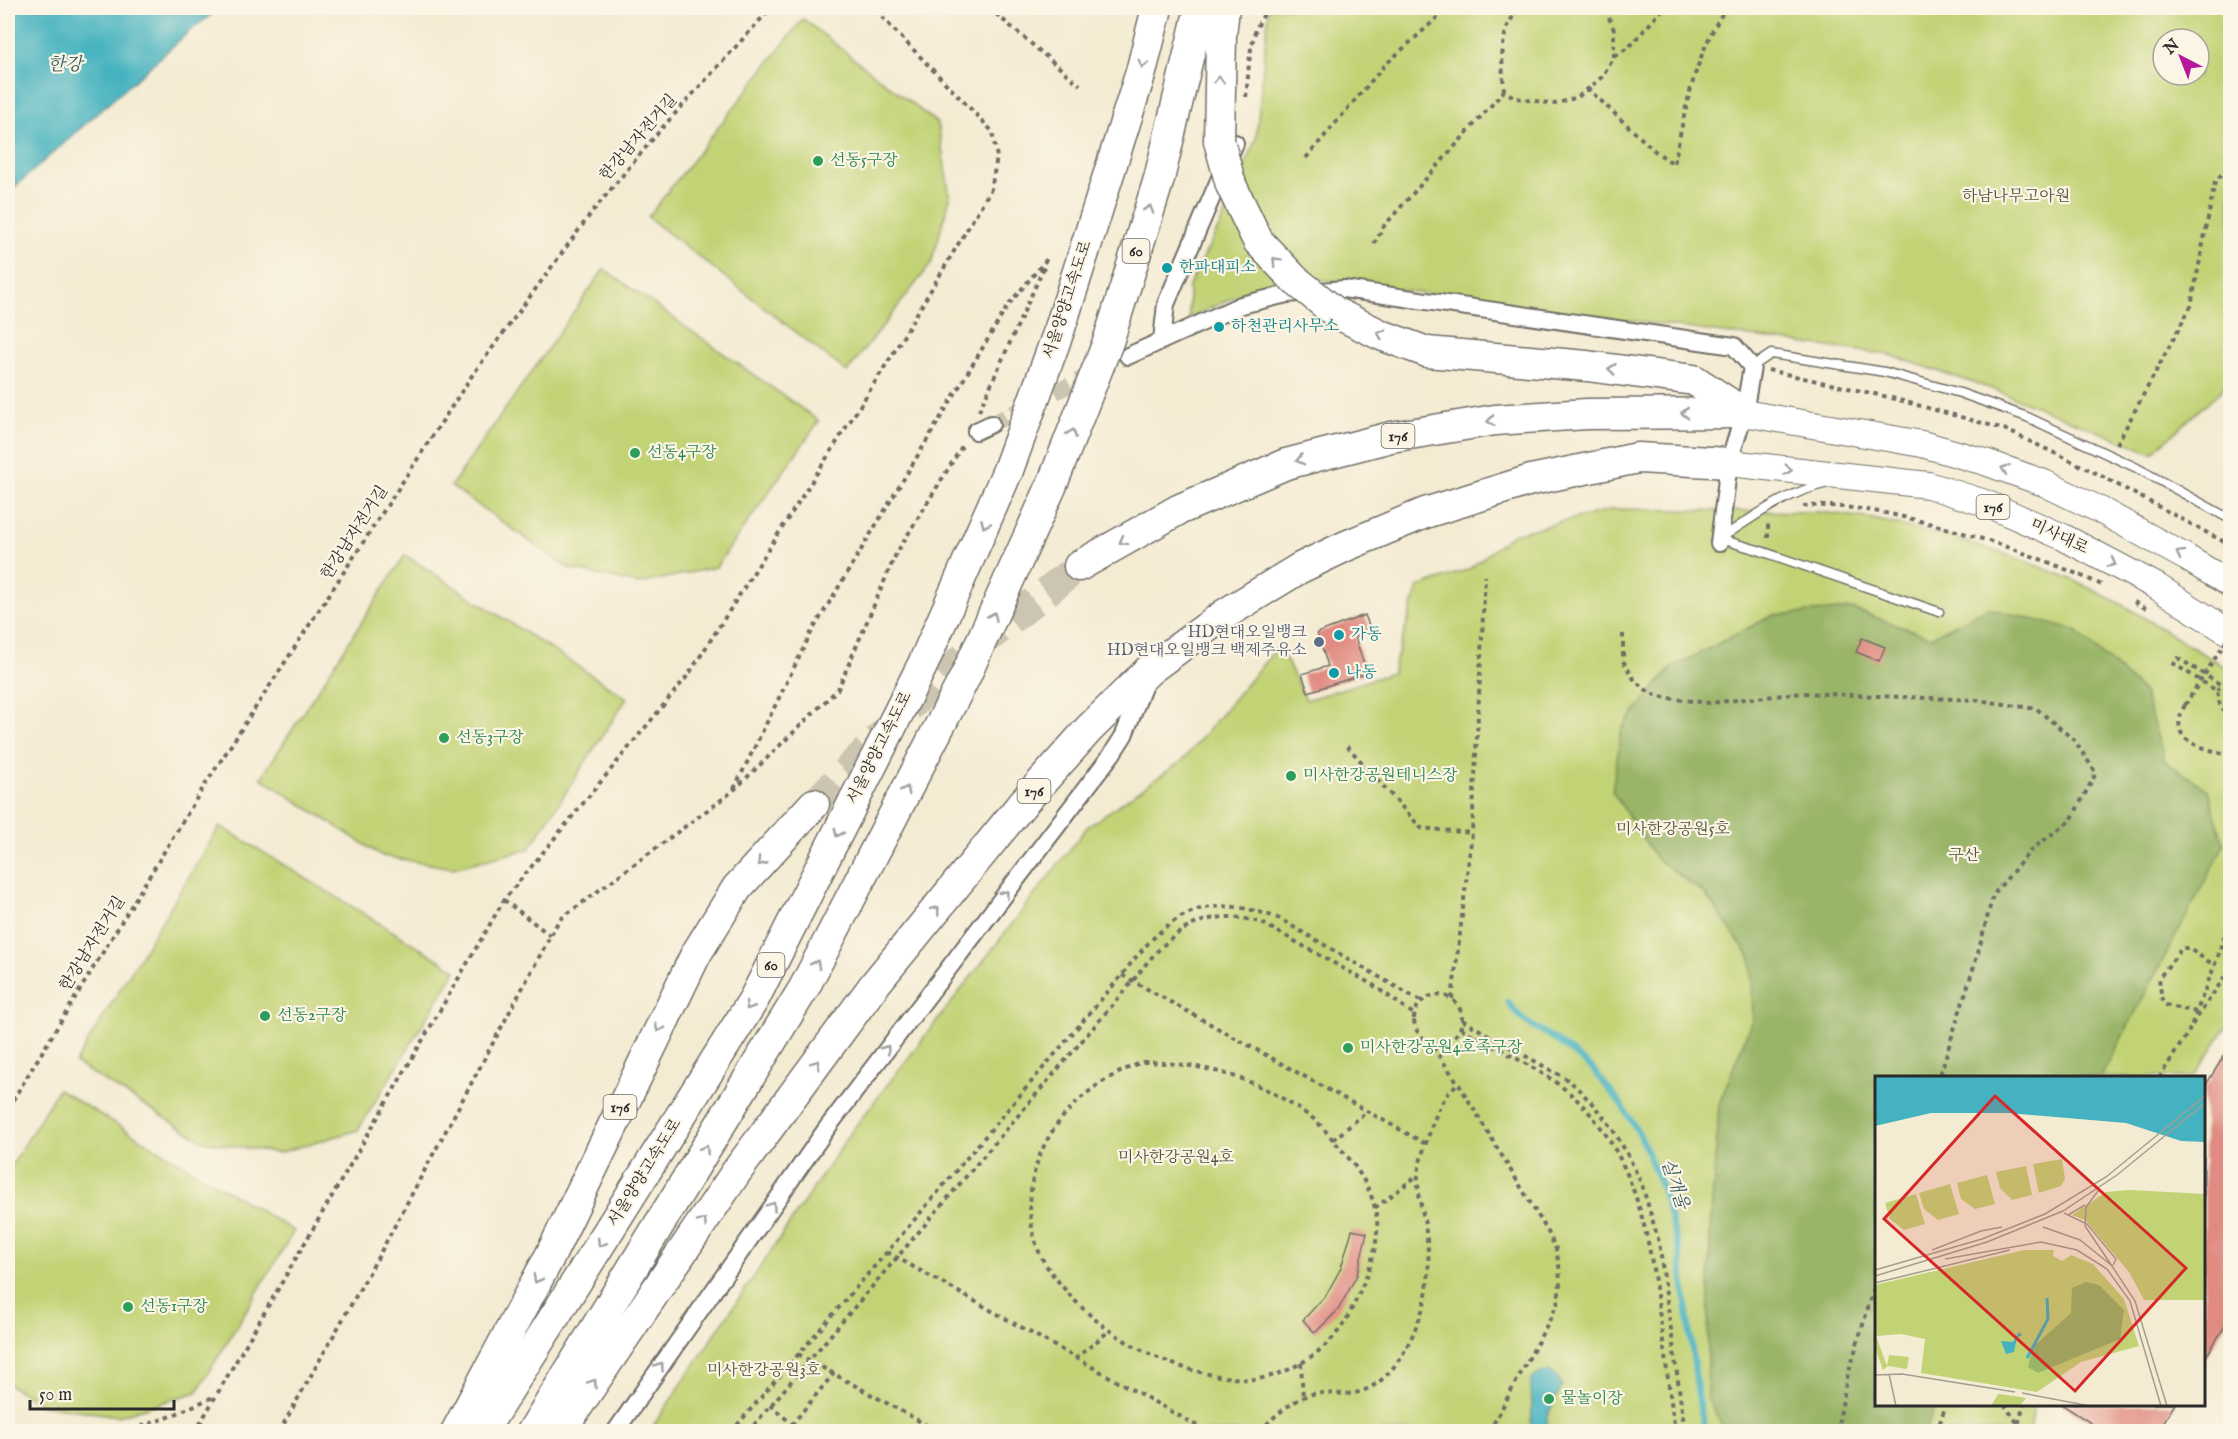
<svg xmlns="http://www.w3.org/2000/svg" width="2238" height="1439" font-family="'IM FELL English','Noto Serif KR',serif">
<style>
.green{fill:#c2d376;stroke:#767f50;stroke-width:1.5;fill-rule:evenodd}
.forest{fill:#99b567;stroke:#627049;stroke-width:1.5}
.water{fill:#44b2c0;stroke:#386e76;stroke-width:1.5}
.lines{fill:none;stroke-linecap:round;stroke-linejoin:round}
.stream{stroke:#44b2c0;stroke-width:6}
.building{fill:#e08a81}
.minor-tunnel{stroke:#ccc5b1;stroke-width:16;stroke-dasharray:16 8;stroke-linecap:butt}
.motorway-tunnel{stroke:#ccc5b1;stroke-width:30;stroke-dasharray:30 15;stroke-linecap:butt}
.service-casing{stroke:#716e66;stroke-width:11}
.minor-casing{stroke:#716e66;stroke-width:20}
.primary-casing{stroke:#716e66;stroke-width:28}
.motorway-casing{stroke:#716e66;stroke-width:33}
.path{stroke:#716e66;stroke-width:4;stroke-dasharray:4.5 4.5;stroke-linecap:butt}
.service{stroke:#fff;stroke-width:8}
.minor{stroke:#fff;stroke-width:16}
.primary{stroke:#fff;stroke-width:26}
.motorway{stroke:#fff;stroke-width:30}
.motorway-bridge-casing{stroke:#716e66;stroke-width:33;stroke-linecap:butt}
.path-bridge{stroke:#716e66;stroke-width:4;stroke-dasharray:4.5 4.5;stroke-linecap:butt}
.motorway-bridge{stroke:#fff;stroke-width:30}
.oneway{stroke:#a0a0a0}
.leisure-dot{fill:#2e9e5b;stroke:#fcf5e5;stroke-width:2}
.culture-dot{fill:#0f9aa8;stroke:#fcf5e5;stroke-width:2}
.service-dot{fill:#5c6f8a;stroke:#fcf5e5;stroke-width:2}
.labels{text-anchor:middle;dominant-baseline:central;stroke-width:4.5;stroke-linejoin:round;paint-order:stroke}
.shield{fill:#fcf5e5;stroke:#6a6863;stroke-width:1.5}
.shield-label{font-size:15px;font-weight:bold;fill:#2b2b2b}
.street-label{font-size:16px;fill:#2b2b2b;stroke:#fcf5e5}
.leisure-label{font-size:16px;fill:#27864d;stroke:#fcf5e5;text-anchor:start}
.park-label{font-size:16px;fill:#51553e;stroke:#fcf5e5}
.culture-label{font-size:16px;fill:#0d838f;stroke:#fcf5e5;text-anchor:start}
.service-label{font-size:16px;fill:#4e5e75;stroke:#fcf5e5;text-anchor:end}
.water-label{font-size:18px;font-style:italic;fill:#345a5f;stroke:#fcf5e5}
.inset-river{fill:none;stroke:#44b2c0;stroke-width:3}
.inset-road{fill:none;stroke:#a49e90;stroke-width:1.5}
.view{fill:#d62828;fill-opacity:0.15;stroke:#d62828;stroke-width:3}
.inset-edge{fill:none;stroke:#2b2b2b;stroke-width:3}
</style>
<rect width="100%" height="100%" fill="#fcf5e5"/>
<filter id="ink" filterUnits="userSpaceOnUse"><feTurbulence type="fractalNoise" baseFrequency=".0167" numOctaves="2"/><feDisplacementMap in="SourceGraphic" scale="12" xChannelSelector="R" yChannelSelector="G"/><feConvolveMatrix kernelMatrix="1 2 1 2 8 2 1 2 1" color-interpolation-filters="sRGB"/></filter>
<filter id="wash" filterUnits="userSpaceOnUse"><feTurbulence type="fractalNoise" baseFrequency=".008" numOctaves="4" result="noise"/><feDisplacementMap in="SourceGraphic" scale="24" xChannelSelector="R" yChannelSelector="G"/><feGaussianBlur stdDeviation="1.35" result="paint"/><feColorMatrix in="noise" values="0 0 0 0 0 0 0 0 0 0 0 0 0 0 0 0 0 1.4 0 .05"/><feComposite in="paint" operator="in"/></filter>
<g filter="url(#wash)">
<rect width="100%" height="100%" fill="#f4ebd3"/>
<path class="green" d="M1269 8H2230V382L2152 453 1995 390 1890 355 1308 278 1239 295 1189 318V286L1221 223 1256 139ZM2163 39H2199V75H2163Z
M803 19 938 124 950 198 931 264 847 372 648 217Z
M604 269 819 421 716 567 639 584 568 568 451 486Z
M1613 509 1820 512 1868 518 1950 537 2017 558 2071 579 2121 604 2230 670V1021L2194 1077 1876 1078V1404L2035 1405 2029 1431 649 1432 854 1128 1087 827 1183 760 1279 645 1306 700 1392 673 1418 587 1469 569 1513 534Z
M405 555 627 698 529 849 453 868 382 856 261 778Z
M220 826 456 970 358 1130 278 1153 203 1141 75 1063Z
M58 1089 294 1231 197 1392 118 1416 42 1405 8 1384V1172Z"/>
<path class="forest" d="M1987 608 2075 630 2144 693 2165 761 2208 790 2224 845 2101 1077 1876 1078V1404L1935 1405 1926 1431H1725L1707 1399 1710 1233 1719 1104 1753 1018 1751 958 1705 894 1656 858 1612 791 1622 728 1671 668 1773 615 1852 609 1931 637Z"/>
<path class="water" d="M8 8H220L191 30 8 193Z
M1549 1371 1557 1377 1562 1385 1547 1417 1548 1431H1531C1530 1421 1533 1412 1532 1403 1531 1383 1526 1376 1549 1371Z"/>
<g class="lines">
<path class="stream" d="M1508 1002 1523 1020 1553 1038 1592 1068 1621 1104 1640 1135 1662 1188 1679 1249 1699 1403 1706 1432"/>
</g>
<g id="blocks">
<path class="building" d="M1365 615 1371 631 1355 637 1367 673 1308 692 1302 674 1328 666 1317 633Z
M1862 638 1885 647 1879 661 1856 652Z
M2230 1046V1318L2204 1360V1088Z
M1352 1230 1367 1233 1357 1275 1338 1310 1315 1333 1303 1320 1326 1295 1341 1268Z
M2061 1404H2175L2158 1431H2103Z"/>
</g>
</g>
<g filter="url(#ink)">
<use href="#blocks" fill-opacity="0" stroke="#716e66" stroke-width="1.5"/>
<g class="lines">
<path class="minor-tunnel" d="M991 424 1128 356"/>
<path class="motorway-tunnel" d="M814 804 940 676 1079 566"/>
<defs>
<path id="service" d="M1752 367 1771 354 1885 372 1960 393 2027 417 2137 468 2230 519
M1720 539 1758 550 1939 612
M1720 539C1754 516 1787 492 1828 483"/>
<path id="minor" d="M1162 340 1166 304 1235 143
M1128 356 1241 305 1287 294 1344 289 1734 346 1752 367 1744 413 1729 463 1719 543
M976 431 991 424
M615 1432 827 1128 1112 754 1124 735 1145 682"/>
<path id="primary" d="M1744 413 1922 444 1985 462 2044 483 2100 510 2187 558 2230 584
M1729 463 1928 485 1985 503 2063 537 2156 586 2230 633"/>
<path id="motorway" d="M1336 313 1381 335 1427 352 1587 366 1694 380 1744 413
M1079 566 1178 510 1286 464 1391 437 1495 420 1587 414 1744 413
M456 1432 551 1254 696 954 737 888 814 804
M482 1432 754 999 923 664 1008 470
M532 1432 804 988 965 677 1051 487
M560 1432 737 1171 875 984 1023 803 1089 729 1149 670 1225 614 1300 568 1346 546 1425 513 1531 480 1638 458 1729 463"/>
</defs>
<use href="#service" class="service-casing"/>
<use href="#minor" class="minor-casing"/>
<use href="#primary" class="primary-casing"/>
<use href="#motorway" class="motorway-casing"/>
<path class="path" d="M989 8 1080 85
M1615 56 1629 47 1664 8
M1587 88 1656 152 1674 164C1685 110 1695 54 1726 8
M1504 91C1502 60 1498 33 1519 8
M1246 97C1250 67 1247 30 1270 8
M1306 158 1384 66 1448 8
M1374 244 1384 226 1504 91 1516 98 1555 104 1578 97 1602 77 1614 57V30L1605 8
M1768 370 1888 397 2004 429 2090 470 2230 545
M979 411 1045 265
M2117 444 2191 306 2215 182 2230 164
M1803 506C1850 504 1895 514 1939 526 1996 542 2050 561 2104 586
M1768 538V524
M2134 602 2149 610
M1623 634V661L1635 681 1650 693 1667 698 1709 703 1803 693 1978 700 2037 709 2074 740 2096 773 2071 820 2031 850 1993 895 1978 953 1939 1078
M2217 691 2221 685 2178 658 2174 664 2217 691 2220 705 2230 720
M2185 705C2165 744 2202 746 2230 756
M1347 746 1421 828 1472 833
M734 789 811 633 1009 304 1047 259
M504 900 551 936
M2222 946 2230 951
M1122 975 1426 1144
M1414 1019a24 24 0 1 1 48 0a24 24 0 1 1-48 0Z
M1452 999 1472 833 1485 576
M2196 1012 2165 1005 2162 1000 2159 978 2182 948H2188L2214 965
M1462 1020 1570 1081 1590 1101 1610 1125 1628 1155 1642 1185 1659 1242 1685 1432
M2192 1025 2230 969
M1461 1028C1495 1048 1546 1071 1574 1097 1636 1155 1650 1238 1660 1318 1665 1356 1670 1394 1675 1432
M1428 1040 1458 1083 1548 1232 1556 1249 1559 1265 1560 1284 1558 1302 1549 1321 1489 1432
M1143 1062C1200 1063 1252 1076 1299 1109 1306 1114 1314 1118 1319 1124 1327 1132 1333 1140 1340 1148 1358 1168 1374 1192 1377 1220 1380 1250 1361 1292 1347 1318 1330 1349 1291 1375 1256 1379 1246 1380 1235 1378 1225 1377 1162 1368 1102 1335 1062 1286 1054 1276 1046 1267 1041 1256 1024 1221 1028 1175 1046 1142 1068 1102 1101 1078 1143 1062Z
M2159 1078 2189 1031 2222 946 2230 913
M8 1108 203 788 471 377 592 212 662 128 771 8
M1333 1140 1366 1112
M1375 1208 1418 1175
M887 1252 1208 1432
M798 1354 939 1432
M1075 1359 1109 1331
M1301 1363 1303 1398
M2004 1404 2018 1424
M770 1405 792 1424
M124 1432 169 1417 215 1396
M195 1432 504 900 689 674 891 357 991 189 997 157 992 131 873 8
M279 1432 378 1257 559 920 733 791 838 689 896 554 964 443
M731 1432 887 1252 1122 975C1168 914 1203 889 1280 919L1422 1002
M748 1432 1133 981C1166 935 1204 902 1264 924L1373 985 1415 1015
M786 1432 834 1373
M1261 1432C1268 1419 1298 1397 1312 1394 1329 1391 1346 1397 1362 1391 1391 1381 1408 1348 1418 1322 1432 1288 1430 1254 1424 1219 1421 1205 1417 1188 1418 1174 1420 1157 1427 1141 1432 1125 1439 1108 1444 1096 1458 1083
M1837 1432 1847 1378 1876 1281
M1937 1432 1946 1404
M2016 1432 2024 1404"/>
<use href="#service" class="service"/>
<use href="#minor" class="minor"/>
<use href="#primary" class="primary"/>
<use href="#motorway" class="motorway"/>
<defs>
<path id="motorway-bridge" d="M1224 8 1221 35 1219 141 1231 185 1258 241 1294 279 1336 313
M1008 470 1060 328 1141 72 1157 8
M1051 487 1108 342 1159 179 1200 8"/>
</defs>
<use href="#motorway-bridge" class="motorway-bridge-casing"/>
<path class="path-bridge" d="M2185 705 2230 635"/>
<use href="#motorway-bridge" class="motorway-bridge"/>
</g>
<defs><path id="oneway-chevron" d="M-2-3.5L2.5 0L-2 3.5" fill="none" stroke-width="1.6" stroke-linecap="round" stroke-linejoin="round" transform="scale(1.5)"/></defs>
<g class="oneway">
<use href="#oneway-chevron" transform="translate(1143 64) rotate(104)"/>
<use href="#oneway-chevron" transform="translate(1219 80) rotate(-88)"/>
<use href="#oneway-chevron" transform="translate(1149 209) rotate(-73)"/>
<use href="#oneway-chevron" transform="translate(1276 261) rotate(-133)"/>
<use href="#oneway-chevron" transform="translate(1381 334) rotate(-156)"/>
<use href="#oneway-chevron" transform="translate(1612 369) rotate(-173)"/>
<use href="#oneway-chevron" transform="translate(1685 413) rotate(180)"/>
<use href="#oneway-chevron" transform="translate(1491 421) rotate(172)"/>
<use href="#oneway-chevron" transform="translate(1072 433) rotate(-69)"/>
<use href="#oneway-chevron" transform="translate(1300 460) rotate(165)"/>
<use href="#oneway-chevron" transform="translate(2005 469) rotate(-160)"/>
<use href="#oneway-chevron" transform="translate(1788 470) rotate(7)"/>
<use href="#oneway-chevron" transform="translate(985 524) rotate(114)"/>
<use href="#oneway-chevron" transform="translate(1123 541) rotate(151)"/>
<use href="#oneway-chevron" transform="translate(2180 554) rotate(-151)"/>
<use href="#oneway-chevron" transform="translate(2112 563) rotate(28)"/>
<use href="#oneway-chevron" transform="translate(993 616) rotate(-66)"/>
<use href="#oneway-chevron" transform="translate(906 790) rotate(-63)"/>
<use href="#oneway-chevron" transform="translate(838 833) rotate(117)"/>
<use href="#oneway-chevron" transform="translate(761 862) rotate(132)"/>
<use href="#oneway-chevron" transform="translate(1005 894) rotate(-52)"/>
<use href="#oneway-chevron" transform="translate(936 910) rotate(-51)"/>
<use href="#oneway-chevron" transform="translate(816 964) rotate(-63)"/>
<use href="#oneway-chevron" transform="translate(749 1006) rotate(122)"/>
<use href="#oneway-chevron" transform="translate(659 1028) rotate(116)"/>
<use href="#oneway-chevron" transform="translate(886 1049) rotate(-53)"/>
<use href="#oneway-chevron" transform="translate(816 1064) rotate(-54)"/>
<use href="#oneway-chevron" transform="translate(705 1149) rotate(-58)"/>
<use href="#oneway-chevron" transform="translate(772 1206) rotate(-55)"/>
<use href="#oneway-chevron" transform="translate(703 1222) rotate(-56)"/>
<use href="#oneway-chevron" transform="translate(601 1243) rotate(122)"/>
<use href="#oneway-chevron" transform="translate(537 1279) rotate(118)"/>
<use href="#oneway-chevron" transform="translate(660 1366) rotate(-55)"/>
<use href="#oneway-chevron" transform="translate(593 1383) rotate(-56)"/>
</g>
</g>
<g class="leisure-dot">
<circle cx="818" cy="161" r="6"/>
<circle cx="635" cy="453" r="6"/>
<circle cx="444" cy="738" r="6"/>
<circle cx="1291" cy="776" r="6"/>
<circle cx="265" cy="1016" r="6"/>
<circle cx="1348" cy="1048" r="6"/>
<circle cx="128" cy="1307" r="6"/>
<circle cx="1549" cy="1399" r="6"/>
</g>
<g class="culture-dot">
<circle cx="1167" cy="268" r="6"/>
<circle cx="1219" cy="327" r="6"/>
<circle cx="1339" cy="635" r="6"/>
<circle cx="1334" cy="673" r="6"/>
</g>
<circle class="service-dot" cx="1319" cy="642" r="6"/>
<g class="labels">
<g class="shield">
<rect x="1122.5" y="239" width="27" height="24" rx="4.5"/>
<rect x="1381.5" y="424" width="33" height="24" rx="4.5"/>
<rect x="1976.5" y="495" width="33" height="24" rx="4.5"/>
<rect x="1017.5" y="779" width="33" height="24" rx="4.5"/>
<rect x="757.5" y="953" width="27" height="24" rx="4.5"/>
<rect x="603.5" y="1095" width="33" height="24" rx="4.5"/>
</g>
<g class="shield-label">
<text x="1136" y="251">60</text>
<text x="1398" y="436">176</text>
<text x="1993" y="507">176</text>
<text x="1034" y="791">176</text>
<text x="771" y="965">60</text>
<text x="620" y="1107">176</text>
</g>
<g class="street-label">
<text transform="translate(639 138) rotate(-49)">한강남자전거길</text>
<text transform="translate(1068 300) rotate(-72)">서울양양고속도로</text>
<text transform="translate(355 533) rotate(-57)">한강남자전거길</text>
<text transform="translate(2059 537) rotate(25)">미사대로</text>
<text transform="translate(880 748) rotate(-63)">서울양양고속도로</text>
<text transform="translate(93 944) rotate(-58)">한강남자전거길</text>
<text transform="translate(645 1173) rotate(-58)">서울양양고속도로</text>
</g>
<g class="leisure-label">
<text x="830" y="161">선동5구장</text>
<text x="647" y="453">선동4구장</text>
<text x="456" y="738">선동3구장</text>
<text x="1303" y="776">미사한강공원테니스장</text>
<text x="277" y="1016">선동2구장</text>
<text x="1360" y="1048">미사한강공원4호족구장</text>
<text x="140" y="1307">선동1구장</text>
<text x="1561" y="1399">물놀이장</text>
</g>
<g class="park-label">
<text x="2016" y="197">하남나무고아원</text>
<text x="1673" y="830">미사한강공원5호</text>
<text x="1964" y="856">구산</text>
<text x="1176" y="1158">미사한강공원4호</text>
<text x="764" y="1371">미사한강공원3호</text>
</g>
<g class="culture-label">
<text x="1179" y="268">한파대피소</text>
<text x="1231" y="327">하천관리사무소</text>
<text x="1351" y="635">가동</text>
<text x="1346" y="673">나동</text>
</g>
<g class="service-label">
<text x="1307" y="633">HD현대오일뱅크<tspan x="1307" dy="18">HD현대오일뱅크 백제주유소</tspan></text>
</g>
<g class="water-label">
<text x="65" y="65">한강</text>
<text transform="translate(1674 1184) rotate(71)">실개울</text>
</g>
</g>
<g transform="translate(1875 1076)">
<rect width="330" height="330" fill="#f4ebd3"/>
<path d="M187 83 190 103 186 110 164 117 158 88ZM151 90 157 119 137 124 125 112 121 96ZM112 99 120 128 100 133 86 123 82 107ZM75 108 84 138 63 144 49 133 44 117ZM255 114 330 118V224H269L254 196 210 144 197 139 231 116ZM41 118 50 148 29 154 15 143 10 127ZM149 174H179L178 180 187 185 196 179 218 188 249 223 264 270 206 286 162 316 46 297 50 263 26 258 1 260 12 290 14 279 34 281 32 293 13 290 8 294 0 272V209ZM123 318 139 320 151 322 145 330H116Z" fill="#c2d376"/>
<path d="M211 206 224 209 249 234 245 263 163 297 153 291 158 271 196 237 197 212Z" fill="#99b567"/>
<path d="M330 0V66L306 65 251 47 134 37H56L0 50V1ZM144 256 147 259 142 262 139 276 131 278 126 265 138 266Z" fill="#44b2c0"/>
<path class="inset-river" d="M152 282 173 243 172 222"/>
<path class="inset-road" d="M223 115 211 131 210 150 237 190M189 137 212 148 241 183 238 189M193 139 210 129M168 151 205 164 236 189M57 174 106 155 127 151M70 183 166 166 202 174 232 193M237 190 260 225 292 330M232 193 255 225 286 330M0 194 107 163 170 138 231 101 330 20M0 200 112 166 188 135 242 99 330 27M0 207 135 174M14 298 21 330M0 299 27 298 140 316M147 317 215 330"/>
<path class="view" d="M120 20 311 192 200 315 9 143Z"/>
<rect width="330" height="330" class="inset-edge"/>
</g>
<rect width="2238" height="1439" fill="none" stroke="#fcf5e5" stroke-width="30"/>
<g transform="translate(2181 57) rotate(318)"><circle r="28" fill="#fcf5e5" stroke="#a8a49b" stroke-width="1.5"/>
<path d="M0-4.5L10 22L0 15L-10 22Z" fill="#b5179e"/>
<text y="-9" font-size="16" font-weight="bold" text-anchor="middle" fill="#2b2b2b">N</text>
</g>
<path d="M30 1400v9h144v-9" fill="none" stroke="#2b2b2b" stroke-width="3"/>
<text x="39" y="1400" font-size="18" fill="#2b2b2b" stroke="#fcf5e5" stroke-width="4.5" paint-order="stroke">50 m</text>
</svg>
